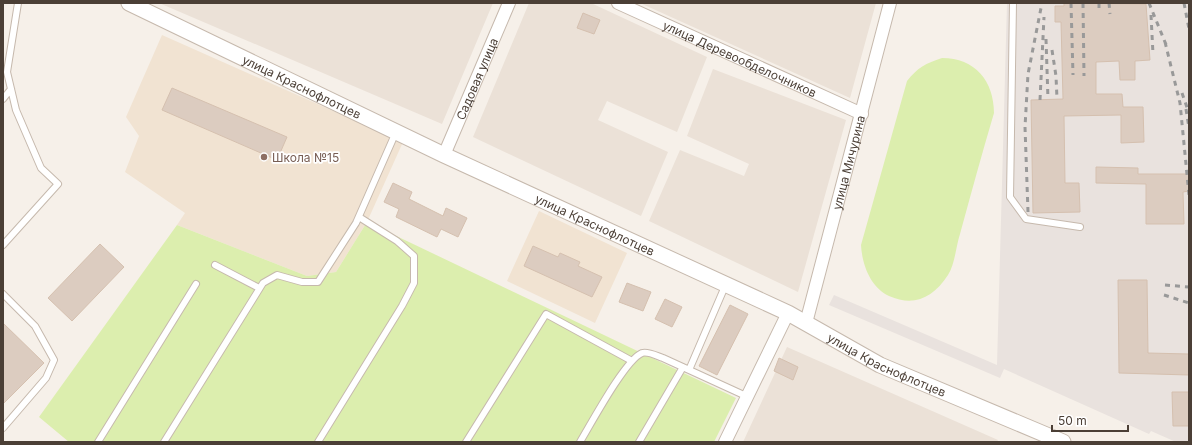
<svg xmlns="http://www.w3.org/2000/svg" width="1192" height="445" font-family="Inter,sans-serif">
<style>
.residential{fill:#ebe1d7}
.industrial{fill:#e9e2de}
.education{fill:#f1e3d2}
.green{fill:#dceeae}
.building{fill:#dcccc0;stroke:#d5c0af}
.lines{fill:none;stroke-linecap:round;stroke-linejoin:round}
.service-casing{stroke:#c6b9ad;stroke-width:8}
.minor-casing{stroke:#c6b9ad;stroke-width:14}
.tertiary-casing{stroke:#c6b9ad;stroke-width:17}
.service{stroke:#fff;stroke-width:6}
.minor{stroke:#fff;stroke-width:12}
.tertiary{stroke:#fff;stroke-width:15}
.rail{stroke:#999;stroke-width:3;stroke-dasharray:5 5;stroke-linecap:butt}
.education-dot{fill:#8d6e63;stroke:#fff;stroke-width:1.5}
.labels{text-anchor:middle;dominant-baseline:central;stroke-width:3.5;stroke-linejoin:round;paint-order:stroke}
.street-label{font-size:12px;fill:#4b3f36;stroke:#fff}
.education-label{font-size:12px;fill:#785e54;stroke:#fff;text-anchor:start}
</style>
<rect width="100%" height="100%" fill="#f6f0e9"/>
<path class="residential" d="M159 3H493L442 124Z
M529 3H591L707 57 677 132 607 101 598 120 668 152 641 216 473 137Z
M640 3H876L850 98Z
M713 69 846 120 798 292 649 221 680 150 744 176 749 164 687 136Z
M787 347 998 440 997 442H743Z"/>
<path class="industrial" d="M1007 3H1189V442H1176L1151 431 1149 434 1004 369 1000 378 829 305 834 295 997 365Z"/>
<path class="education" d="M162 35 403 142 367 222 336 272 307 276 177 225 185 213 125 172 139 136 126 117Z
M539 211 627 253 595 323 507 281Z"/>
<path class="green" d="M942 58C975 58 994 81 994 113 982 153 971 194 960 234 956 246 955 264 948 275 933 298 914 307 889 296 870 287 862 264 861 245L907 81C917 68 926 63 942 58Z
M367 222 736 398 714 442H69L39 417 177 225 307 276 336 272Z"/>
<path class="building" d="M1064 3 1146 4 1150 60 1135 61V80H1120L1119 61 1096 62V94H1122L1123 107H1143L1144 142 1121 143V115L1064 116 1065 183H1079L1080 212 1033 213 1031 100 1063 99 1061 22H1055V6H1064Z
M583 13 600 20 594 34 577 28Z
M172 88 287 137 277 160 162 110Z
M1096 167 1138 168V174H1189V191L1183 192 1184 224H1146V184L1096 183Z
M393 183 412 192 409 199 443 216 446 208 467 218 458 237 441 229 437 237 396 217 399 209 384 202Z
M100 244 124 267 72 321 48 298Z
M533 246 558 257 560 253 580 262 578 266 602 277 592 297 524 266Z
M1118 280H1147L1148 353 1189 354V375L1119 373Z
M627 283 651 292 643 311 619 302Z
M665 299 682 307 672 327 655 319Z
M730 305 748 314 717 375 699 366Z
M3 323 44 363 3 404Z
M779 358 798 367 793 380 774 371Z
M1172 392H1189V426H1173Z"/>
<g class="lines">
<defs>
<path id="service" d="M1013 3 1010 197 1026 219 1080 227
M3 99 11 89
M3 245 58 184 41 168 16 110 7 72 18 3
M215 265 259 288
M3 294 35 326 54 360 46 378 3 428
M689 370 726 284
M98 442 196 284
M164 442 263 283 277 275 302 282H318L356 223 396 132
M318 442 402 306 414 283V256L397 241 359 217
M466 442 546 314 632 361
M580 442C591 424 625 360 642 353 648 351 657 356 663 358L746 396
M639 442 683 367"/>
<g id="minor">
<path id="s1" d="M618 3 862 114"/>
<path id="s2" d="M444 155 509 3"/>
<path id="s3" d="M806 323 890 3"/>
<path d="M725 442 788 313"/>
</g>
<g id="tertiary">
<path id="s4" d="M129 3 444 155 788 313 880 365 1063 442"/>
</g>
</defs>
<use href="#service" class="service-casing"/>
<use href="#minor" class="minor-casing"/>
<use href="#tertiary" class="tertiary-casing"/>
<use href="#service" class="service"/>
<use href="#minor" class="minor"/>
<use href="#tertiary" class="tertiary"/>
<path class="rail" d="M1071 3 1073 75
M1083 3 1084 76
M1099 3V13
M1109 3 1110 14
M1149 3 1167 47
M1184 3 1189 29
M1151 15 1153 54
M1046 39 1048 99
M1165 42 1180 103 1189 195
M1052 50 1056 76 1057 99
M1182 93 1189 113
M1040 100 1044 17
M1186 109 1189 128
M1028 212 1025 127 1028 74 1042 3
M1165 285 1189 287
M1164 295 1189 303"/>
</g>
<circle class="education-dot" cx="264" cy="157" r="4"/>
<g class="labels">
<g class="street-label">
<text stroke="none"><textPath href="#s1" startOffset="134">улица Деревообделочников</textPath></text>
<text stroke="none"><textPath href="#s2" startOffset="83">Садовая улица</textPath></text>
<text stroke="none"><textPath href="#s4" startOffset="192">улица Краснофлотцев</textPath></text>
<text stroke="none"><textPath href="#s3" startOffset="166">улица Мичурина</textPath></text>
<text stroke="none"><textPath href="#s4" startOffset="516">улица Краснофлотцев</textPath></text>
<text stroke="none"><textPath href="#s4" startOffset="840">улица Краснофлотцев</textPath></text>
</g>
<g class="education-label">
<text x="272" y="157">Школа №15</text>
</g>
</g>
<rect width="1192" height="445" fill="none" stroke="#4b3f36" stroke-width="8"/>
<path d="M1052 425v6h76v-6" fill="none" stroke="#4b3f36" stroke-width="2"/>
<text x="1058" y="425" font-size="12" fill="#4b3f36" stroke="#ffffff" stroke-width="3" paint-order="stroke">50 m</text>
</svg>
